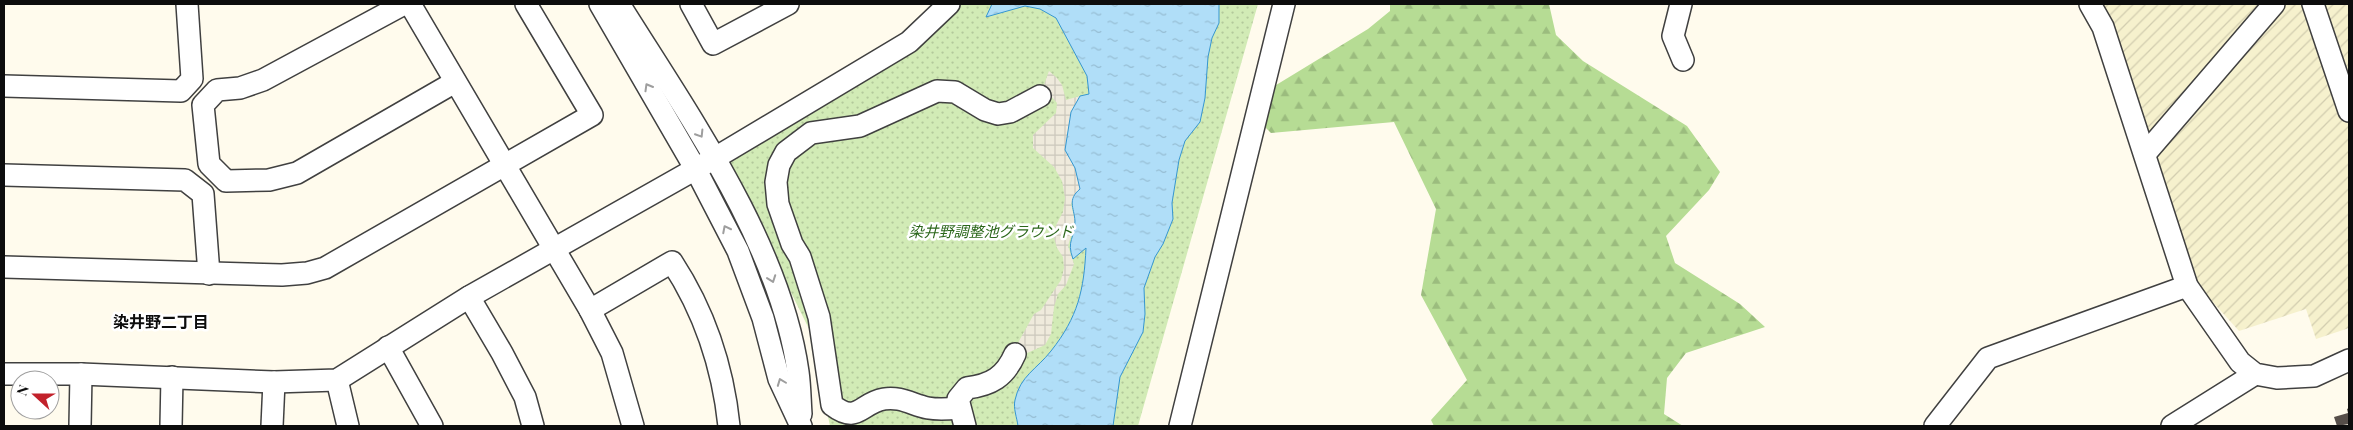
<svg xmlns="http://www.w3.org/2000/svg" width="2353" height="430" viewBox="0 0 2353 430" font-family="'Playfair Display','Noto Sans JP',serif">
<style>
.farmland{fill:url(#farmland-furrows)}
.forest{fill:url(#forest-firs)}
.park{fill:url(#park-dots)}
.plaza{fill:url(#plaza-grid)}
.water{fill:url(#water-ripples);stroke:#3596d1}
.building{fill:#564e49}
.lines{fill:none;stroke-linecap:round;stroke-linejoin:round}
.minor-casing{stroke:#404040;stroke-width:24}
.minor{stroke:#fff;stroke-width:21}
.oneway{stroke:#9e9e9e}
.labels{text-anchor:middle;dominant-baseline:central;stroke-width:5;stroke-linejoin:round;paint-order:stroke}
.park-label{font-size:15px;font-style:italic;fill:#2c671b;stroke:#fff}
.neighbourhood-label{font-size:16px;font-weight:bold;fill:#0d0d0d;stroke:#fff}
</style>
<defs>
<pattern id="farmland-furrows" width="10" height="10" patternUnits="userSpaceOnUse" patternTransform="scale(1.25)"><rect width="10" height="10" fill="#f6f1cd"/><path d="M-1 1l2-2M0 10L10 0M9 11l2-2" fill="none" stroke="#d2cdaf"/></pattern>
<pattern id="forest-firs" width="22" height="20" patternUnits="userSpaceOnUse" patternTransform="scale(1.25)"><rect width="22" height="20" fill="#b6dc94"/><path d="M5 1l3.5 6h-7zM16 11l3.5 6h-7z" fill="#9bbc7e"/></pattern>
<pattern id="park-dots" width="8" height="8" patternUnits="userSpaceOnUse" patternTransform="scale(1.25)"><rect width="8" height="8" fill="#d2ebb6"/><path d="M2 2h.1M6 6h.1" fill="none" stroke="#b3c89b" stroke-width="1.8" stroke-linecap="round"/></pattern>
<pattern id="plaza-grid" width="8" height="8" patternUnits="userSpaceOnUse" patternTransform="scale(1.25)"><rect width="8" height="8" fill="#efeadc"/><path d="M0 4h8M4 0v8" fill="none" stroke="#ccc8bc"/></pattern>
<pattern id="water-ripples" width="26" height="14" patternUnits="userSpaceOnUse" patternTransform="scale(1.25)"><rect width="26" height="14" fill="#b0def8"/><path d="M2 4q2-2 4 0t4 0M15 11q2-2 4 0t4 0" fill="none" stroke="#96bdd3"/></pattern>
</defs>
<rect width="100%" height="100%" fill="#fffbed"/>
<path class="farmland" d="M2097,4H2349V328L2316,339L2306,309L2239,331L2192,279Z"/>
<path class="forest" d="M1390,4H1549L1556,35L1583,61L1687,126L1720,172L1709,190L1666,236L1675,263L1740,304L1765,327L1686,353L1667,378L1664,414L1683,426H1434L1431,420L1467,380L1421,295L1436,209L1394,122L1271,133L1262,124L1263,93L1368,29L1390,11Z"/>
<path class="park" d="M959,4H1258L1138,426H830L811,333L727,163L912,51Z"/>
<path class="plaza" d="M1049,71L1057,78L1062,85L1066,100L1080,96L1071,112L1065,150L1075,168L1080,189L1071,204L1075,221L1068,246L1074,264L1066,285L1058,294L1054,307L1051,334L1045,345L1025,354H1015L1019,341L1034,314L1041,310L1061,280L1064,268L1063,257L1057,248L1054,238L1055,227L1063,212L1065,198L1062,181L1054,167L1033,148V135L1056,113L1057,103L1050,95L1040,96Z"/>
<path class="water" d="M992,4H1219V23L1212,38L1208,57L1205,98L1200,122L1185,141L1179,160L1172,203L1173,219L1163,244L1155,257L1144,288L1145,314L1143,332L1120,377L1113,426H1018C1017,418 1013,408 1015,400C1020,376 1037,369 1051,351C1078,317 1084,290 1086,248L1073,259C1066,240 1075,239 1075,221C1074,207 1067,200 1080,189L1075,168L1065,150L1071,112L1080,96L1089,94L1087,76L1056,18L1040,9L1025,6L986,17Z"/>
<path class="building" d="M2349,408V424L2337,426L2334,417L2348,413L2347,409Z"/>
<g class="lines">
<defs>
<g id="minor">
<path d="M404,4L263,80L240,88L217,90L203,105L209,164L226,181L269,180L297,173L455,82"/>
<path d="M410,4L590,310L612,353L633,426"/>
<path d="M600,4L695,168L738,251L763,318L779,379L801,426"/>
<path d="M619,4C687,113 780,243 798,372C800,386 800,400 801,414"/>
<path d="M691,4L713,44L788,4"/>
<path d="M1681,4L1673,36L1683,60"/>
<path d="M2090,4L2103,27L2187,286L2240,362L2255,374L2277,378L2314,376L2349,360"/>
<path d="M2313,4L2349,111"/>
<path d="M4,86L181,91L192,79L187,4"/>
<path d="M2145,154L2274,4"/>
<path d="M4,175L185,180L203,194L209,274"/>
<path d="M4,267L282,275L307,273L325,268L592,115L526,4"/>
<path d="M469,297L502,353L525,397L533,426"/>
<path d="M590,310L672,262C704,311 723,368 729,426"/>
<path d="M388,347L432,426"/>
<path d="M4,374H81L274,382L337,380L469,297L715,158L909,42L949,4"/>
<path d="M337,380L348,426"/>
<path d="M959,408C949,409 939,410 928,408C913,405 900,396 884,399C860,403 858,425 832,405L819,317L800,257L792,244L778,204L776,182L779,165L786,152L811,133L860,126L937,91L955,92L985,110L998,114L1010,112L1040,96"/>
<path d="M80,426L81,374"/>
<path d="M171,426L172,377"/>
<path d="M272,426L274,382"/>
<path d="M965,426L958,399L967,388C991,385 1005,377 1015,354"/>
<path d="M1180,426L1284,4"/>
<path d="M1935,426L1988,358L2187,286"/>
<path d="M2172,426L2255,374"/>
</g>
</defs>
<use href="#minor" class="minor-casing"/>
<use href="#minor" class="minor"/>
</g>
<defs><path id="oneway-chevron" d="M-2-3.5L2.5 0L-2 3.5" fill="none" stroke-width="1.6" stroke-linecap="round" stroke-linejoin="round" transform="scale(1.25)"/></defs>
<g class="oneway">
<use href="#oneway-chevron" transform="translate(648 87) rotate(-120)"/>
<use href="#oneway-chevron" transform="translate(700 134) rotate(58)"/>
<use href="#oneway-chevron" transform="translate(726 229) rotate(-117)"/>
<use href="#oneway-chevron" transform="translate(772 279) rotate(70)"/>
<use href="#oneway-chevron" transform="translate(781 382) rotate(-111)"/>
</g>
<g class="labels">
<g class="park-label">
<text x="991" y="231">染井野調整池グラウンド</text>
</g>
<g class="neighbourhood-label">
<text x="161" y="321">染井野二丁目</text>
</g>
</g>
<rect width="2353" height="430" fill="none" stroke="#0d0d0d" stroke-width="10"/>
<g transform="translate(35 395) rotate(291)"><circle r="24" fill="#ffffff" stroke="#9e9e9e"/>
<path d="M0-4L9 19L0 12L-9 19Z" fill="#c2212b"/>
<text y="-8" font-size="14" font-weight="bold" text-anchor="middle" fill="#0d0d0d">N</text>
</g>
</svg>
